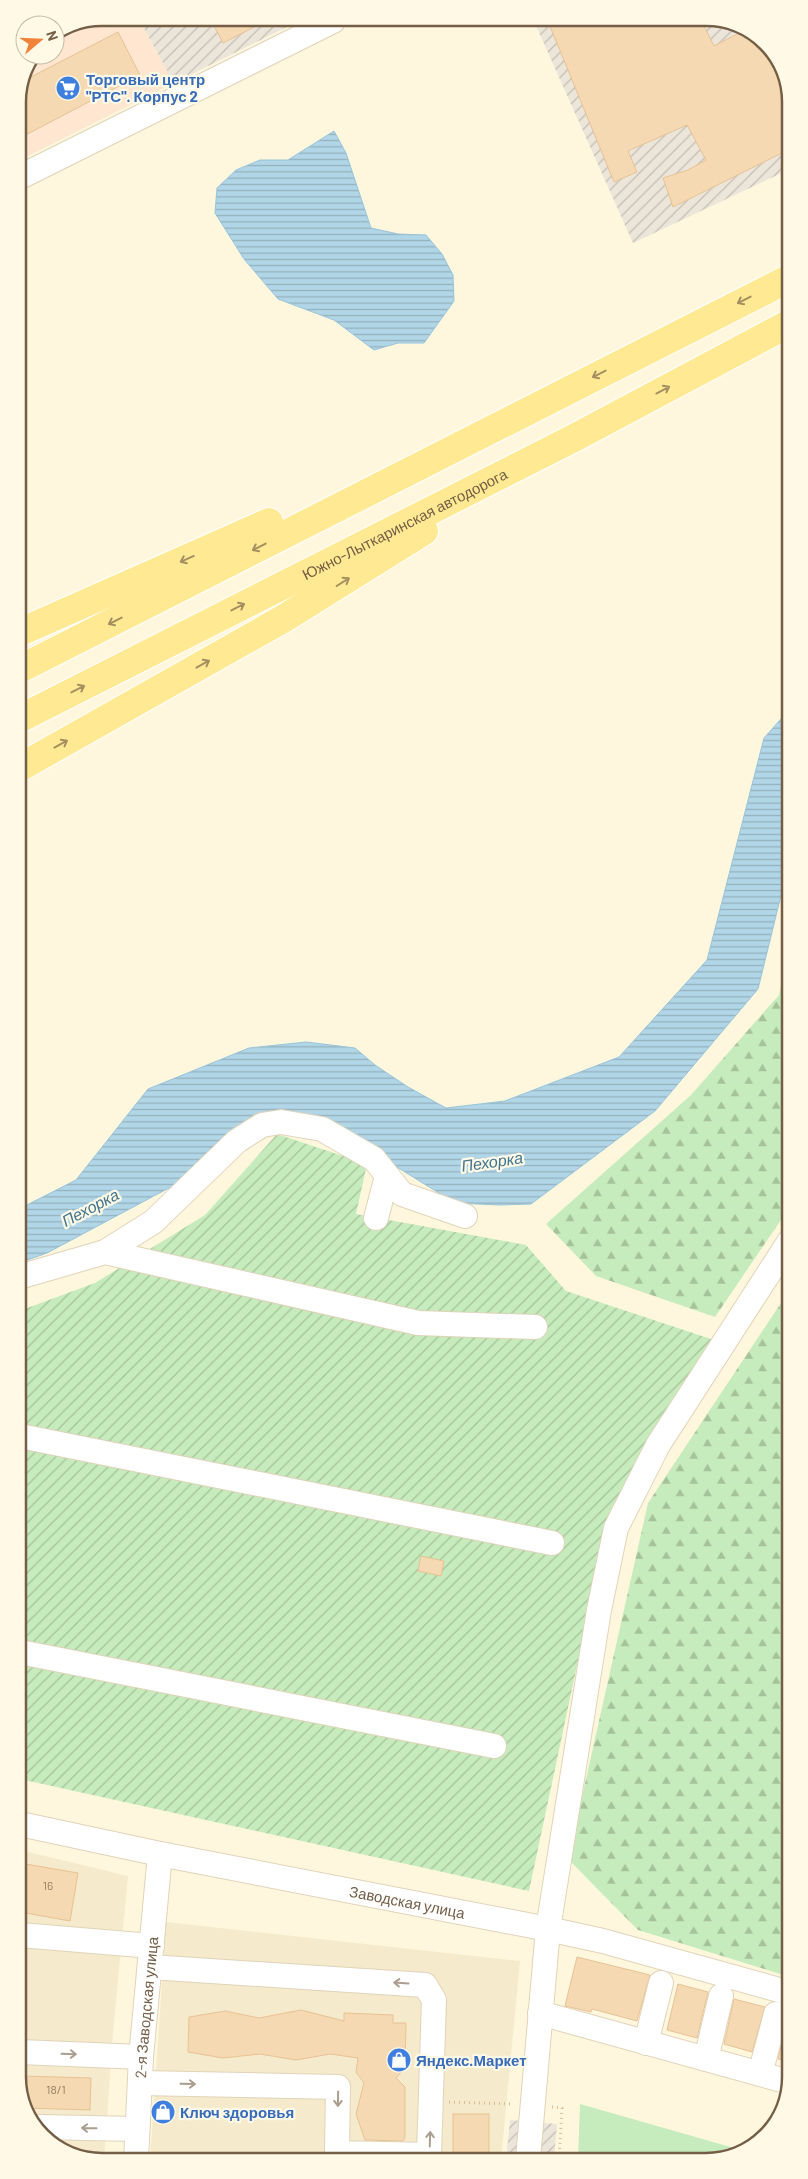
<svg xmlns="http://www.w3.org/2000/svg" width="808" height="2179" viewBox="0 0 808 2179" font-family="Barlow,sans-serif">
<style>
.residential{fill:#f5eacb}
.commercial{fill:#ffe6d0}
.industrial{fill:url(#industrial-furrows)}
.grass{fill:#c6ebbc}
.forest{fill:url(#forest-firs)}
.garden{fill:url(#garden-furrows)}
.water{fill:url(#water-rules);stroke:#97c4da}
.building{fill:#f4d9b3;stroke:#e8c293}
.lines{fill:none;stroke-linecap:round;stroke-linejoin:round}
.minor-casing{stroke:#e1d3b9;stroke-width:26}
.major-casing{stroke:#fff;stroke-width:30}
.path{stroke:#d9bc97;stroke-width:3;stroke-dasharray:1 4;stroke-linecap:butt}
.minor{stroke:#fff;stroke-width:24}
.major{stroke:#ffea93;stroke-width:28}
.oneway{stroke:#a58f60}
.oneway2{stroke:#ac9e8f}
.labels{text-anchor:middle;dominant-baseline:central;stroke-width:4.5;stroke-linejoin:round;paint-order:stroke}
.number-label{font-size:12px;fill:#947d60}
.shop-label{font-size:15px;font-weight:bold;fill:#366cbe;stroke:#fff9e5;text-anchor:start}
.street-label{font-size:15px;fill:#745e45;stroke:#fff9e5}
.water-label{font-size:16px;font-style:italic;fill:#407591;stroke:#fff9e5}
.rim{fill:none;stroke:#745e45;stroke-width:2.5}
</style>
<defs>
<pattern id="industrial-furrows" width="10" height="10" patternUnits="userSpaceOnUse" patternTransform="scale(1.25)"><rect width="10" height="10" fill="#ebe5da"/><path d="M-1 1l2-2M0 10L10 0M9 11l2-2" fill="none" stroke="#c3bdb3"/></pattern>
<pattern id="forest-firs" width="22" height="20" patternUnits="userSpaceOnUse" patternTransform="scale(1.25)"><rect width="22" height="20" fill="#c6ebbc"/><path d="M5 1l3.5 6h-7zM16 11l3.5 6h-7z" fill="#a5c29b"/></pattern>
<pattern id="garden-furrows" width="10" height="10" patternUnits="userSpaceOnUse" patternTransform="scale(1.25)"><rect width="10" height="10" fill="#c6ebbc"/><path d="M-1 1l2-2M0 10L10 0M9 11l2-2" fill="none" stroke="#a5c29b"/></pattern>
<pattern id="water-rules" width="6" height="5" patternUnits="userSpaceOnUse" patternTransform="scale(1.25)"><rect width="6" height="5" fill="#b1d6e7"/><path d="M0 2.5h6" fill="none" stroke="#95b1bd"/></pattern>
</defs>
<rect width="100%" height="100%" fill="#fef7dd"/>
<g class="residential">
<path d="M20,1850L128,1876L113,2032L104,2161H96L46,2141L20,2099Z"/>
<path d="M166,1922L520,1961L501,2160L150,2161Z"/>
</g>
<path class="commercial" d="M141,23L174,83L18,161V97L37,55H55V34L70,24Z"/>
<g class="industrial">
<path d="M712,18L758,35L788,80V170L633,243L533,19Z"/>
<path d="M297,22L174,83L141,23Z"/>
<path d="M510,2120L557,2124L554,2159L506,2160Z"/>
</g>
<path class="grass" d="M580,2104L741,2150L728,2159H578Z"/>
<g class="forest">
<path d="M789,948V1208L715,1317L596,1276L546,1224L691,1095L779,995Z"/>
<path d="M789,1291L790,1977L638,1930L568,1859L648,1503Z"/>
</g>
<path class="garden" d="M277,1134L367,1164L356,1214L526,1245L566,1291L717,1341L606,1529L529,1891L20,1779L19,1311L95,1283L205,1215Z"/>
<g class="water">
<path d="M334,131L346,153L371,228L398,234L426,235L442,254L453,275L454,301L424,343H398L374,350L334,320L278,299L244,259L215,213L217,188L236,170L260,160H288Z"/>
<path d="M788,711L789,863L758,989L655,1111L531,1204L500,1205L455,1203L384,1159L274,1112L197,1173L47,1253L19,1263V1209L76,1180L148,1089L249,1048L306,1042L355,1048L375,1065L408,1087L446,1108L505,1101L619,1057L707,960L764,738Z"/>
</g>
<g class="building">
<path d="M700,18L714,46L745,30L758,35L788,80V150L673,207L663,178L688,170L706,160L687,125L628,151L637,172L614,182L547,19Z"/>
<path d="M212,22H264L223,43Z"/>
<path d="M118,32L140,75L18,139V97L25,80Z"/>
<path d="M421,1556L444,1561L441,1576L418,1571Z"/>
<path d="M20,1863L78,1873L70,1921L20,1912Z"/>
<path d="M577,1957L650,1975L637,2021L592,2009L591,2012L565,2006Z"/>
<path d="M678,1984L708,1992L697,2038L667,2030Z"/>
<path d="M734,1999L765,2007L752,2052L724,2044Z"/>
<path d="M301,2010L344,2021V2013L393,2015V2023H406L405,2068L396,2078L405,2087V2137L403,2141L365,2140L356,2114L364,2083L356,2072L358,2058L330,2054L296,2060L260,2054L223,2058L188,2052L189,2017L225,2011L259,2018Z"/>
<path d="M789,2013H790V2062L778,2059Z"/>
<path d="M20,2076L91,2078L90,2110L26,2108L20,2099Z"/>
<rect x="453" y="2114" width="36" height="46"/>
</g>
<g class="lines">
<defs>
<g id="minor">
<path d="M18,178L333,21"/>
<path d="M376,1218L387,1176"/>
<path d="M105,1252L153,1222L237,1141L262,1125L281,1122L322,1129L374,1159L402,1194L465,1216"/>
<path d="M19,1277L105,1252L418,1323L535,1327"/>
<path d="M20,1436L552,1543"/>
<path d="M20,1652L494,1746"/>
<path id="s1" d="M20,1824L160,1854L548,1929L603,1941L790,1993"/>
<path d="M20,1935L152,1946"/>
<path d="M540,2013L789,2082"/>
<path d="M646,2043L661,1983"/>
<path d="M20,2052L141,2057"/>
<path d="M706,2059L721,1996"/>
<path d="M760,2074L776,2014"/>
<path d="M140,2083L338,2087L337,2153L429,2155L434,2000L425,1985L150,1967"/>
<path d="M38,2127L137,2129"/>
<path d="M528,2159L548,1929L599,1610L616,1528L658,1445L789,1242"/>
<path id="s2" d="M136,2161L141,2057L160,1854"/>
</g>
<g id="major">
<path d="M18,633L269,522"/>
<path d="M18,670L788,279"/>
<path id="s3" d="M19,719L574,438L788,324"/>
<path d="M19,768L283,619L424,531"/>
</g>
</defs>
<use href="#minor" class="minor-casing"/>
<use href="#major" class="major-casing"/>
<g class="path">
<path d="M449,2102L513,2104"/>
<path d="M552,2107L562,2108L559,2159"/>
</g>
<use href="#minor" class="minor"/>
<use href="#major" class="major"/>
</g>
<defs><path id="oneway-shaft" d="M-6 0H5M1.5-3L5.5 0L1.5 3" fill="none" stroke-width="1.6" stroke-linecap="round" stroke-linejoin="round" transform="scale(1.25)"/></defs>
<g class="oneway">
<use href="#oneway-shaft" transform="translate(744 300) rotate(153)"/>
<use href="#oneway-shaft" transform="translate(599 374) rotate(153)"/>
<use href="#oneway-shaft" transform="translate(663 390) rotate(-28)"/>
<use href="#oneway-shaft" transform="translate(259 547) rotate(153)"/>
<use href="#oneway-shaft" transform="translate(187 559) rotate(156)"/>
<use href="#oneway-shaft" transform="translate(343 582) rotate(-32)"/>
<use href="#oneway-shaft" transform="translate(238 607) rotate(-27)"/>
<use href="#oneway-shaft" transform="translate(115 621) rotate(153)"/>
<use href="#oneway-shaft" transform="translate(203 664) rotate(-29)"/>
<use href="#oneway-shaft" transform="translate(78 689) rotate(-27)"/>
<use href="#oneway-shaft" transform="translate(61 744) rotate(-29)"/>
</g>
<g class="oneway2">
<use href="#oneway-shaft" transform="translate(401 1983) rotate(-176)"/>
<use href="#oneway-shaft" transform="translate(69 2054) rotate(2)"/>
<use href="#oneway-shaft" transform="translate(188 2084) rotate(1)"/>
<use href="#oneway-shaft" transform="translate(338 2099) rotate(91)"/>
<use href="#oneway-shaft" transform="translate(89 2128) rotate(-179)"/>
<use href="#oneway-shaft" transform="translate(430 2139) rotate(-88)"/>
</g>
<defs>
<symbol id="supermarket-disc" viewBox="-11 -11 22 22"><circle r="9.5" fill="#3f7fe0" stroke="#fff9e5"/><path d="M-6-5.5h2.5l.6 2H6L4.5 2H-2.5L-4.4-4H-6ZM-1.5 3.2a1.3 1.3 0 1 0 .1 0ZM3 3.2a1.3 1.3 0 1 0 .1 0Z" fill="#fff"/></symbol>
<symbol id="shop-disc" viewBox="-11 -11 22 22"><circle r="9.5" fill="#3f7fe0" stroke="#fff9e5"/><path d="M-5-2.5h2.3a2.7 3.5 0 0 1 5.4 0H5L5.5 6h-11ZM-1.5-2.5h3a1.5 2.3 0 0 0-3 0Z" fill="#fff"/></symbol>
</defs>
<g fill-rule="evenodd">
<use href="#supermarket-disc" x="54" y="74" width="28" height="28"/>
<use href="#shop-disc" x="385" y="2046" width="28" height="28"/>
<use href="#shop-disc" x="149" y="2098" width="28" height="28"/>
</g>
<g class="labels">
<g class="number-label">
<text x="48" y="1885">16</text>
<text x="56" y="2089">18/1</text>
</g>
<g class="shop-label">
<text x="86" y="79">Торговый центр<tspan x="86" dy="17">"РТС". Корпус 2</tspan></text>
<text x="416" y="2060">Яндекс.Маркет</text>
<text x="180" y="2112">Ключ здоровья</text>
</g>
<g class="street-label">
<text stroke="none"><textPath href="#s3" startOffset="432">Южно-Лыткаринская автодорога</textPath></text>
<text stroke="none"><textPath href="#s1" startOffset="395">Заводская улица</textPath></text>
<text stroke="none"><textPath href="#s2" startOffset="154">2-я Заводская улица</textPath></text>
</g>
<g class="water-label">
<text transform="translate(492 1161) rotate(-8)">Пехорка</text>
<text transform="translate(90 1207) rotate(-28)">Пехорка</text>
</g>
</g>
<path d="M0 0H808V2179H0ZM102 26H706A76 76 0 0 1 782 102V2077A76 76 0 0 1 706 2153H102A76 76 0 0 1 26 2077V102A76 76 0 0 1 102 26Z" fill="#fff9e5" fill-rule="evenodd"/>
<path class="rim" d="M102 26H706A76 76 0 0 1 782 102V2077A76 76 0 0 1 706 2153H102A76 76 0 0 1 26 2077V102A76 76 0 0 1 102 26Z"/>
<g transform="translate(40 40) rotate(71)"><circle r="24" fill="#fff9e5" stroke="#c7bba5"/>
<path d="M0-4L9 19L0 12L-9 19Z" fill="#f0823a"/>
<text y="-8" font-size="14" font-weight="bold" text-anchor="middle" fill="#745e45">N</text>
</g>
</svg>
